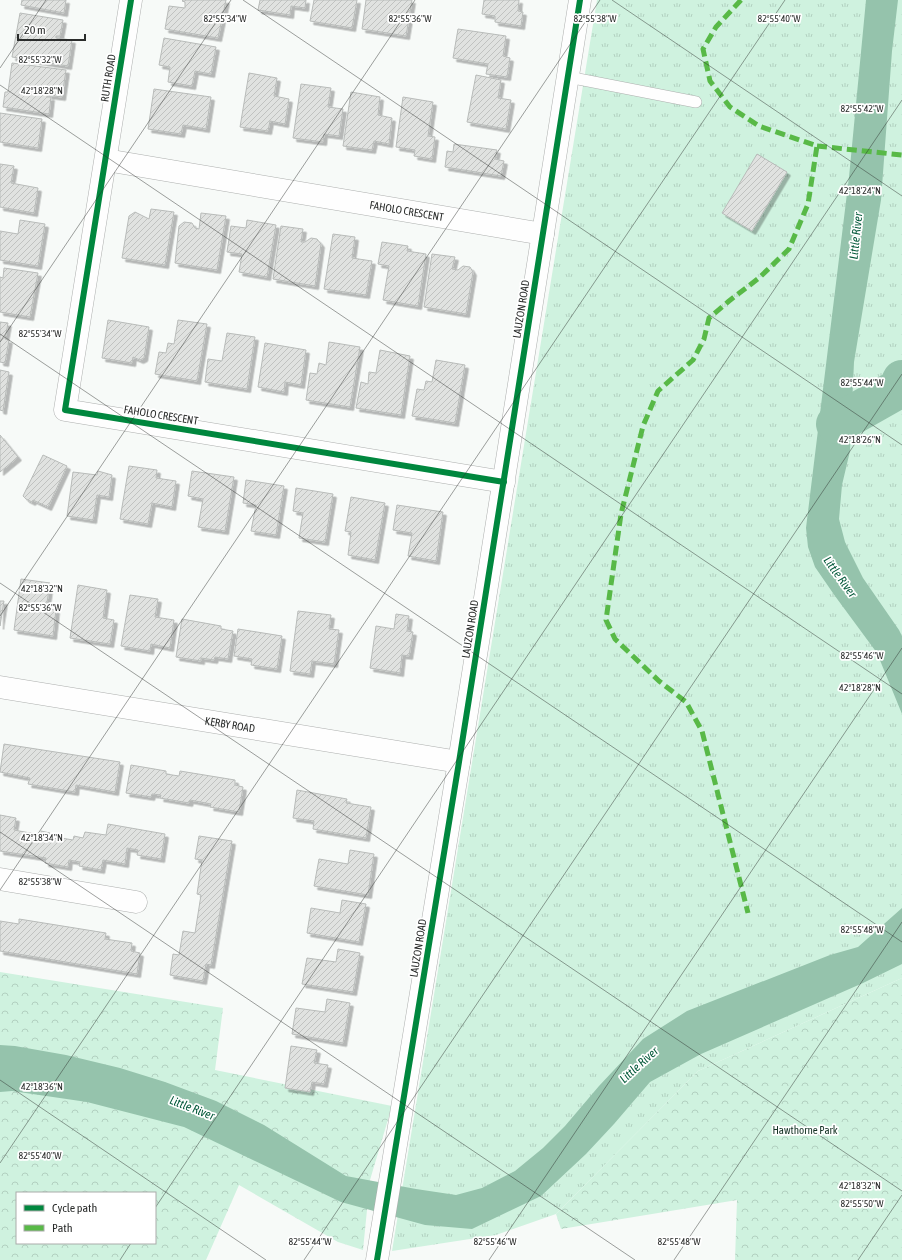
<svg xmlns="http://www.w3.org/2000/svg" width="902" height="1260" viewBox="0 0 902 1260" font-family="'Asap Condensed',sans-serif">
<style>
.grass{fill:url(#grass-tufts)}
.park{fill:url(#park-crowns);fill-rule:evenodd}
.water{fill:#95c3ac}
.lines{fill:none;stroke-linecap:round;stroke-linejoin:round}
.river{stroke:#95c3ac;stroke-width:40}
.building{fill:url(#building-hatch);stroke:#b8bbb9;filter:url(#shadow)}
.service-casing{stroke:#adafae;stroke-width:12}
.minor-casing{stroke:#adafae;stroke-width:23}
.tertiary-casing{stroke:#adafae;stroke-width:23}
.service{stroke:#fefefe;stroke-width:11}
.minor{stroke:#fefefe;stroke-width:22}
.tertiary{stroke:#fefefe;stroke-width:22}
.quiet{stroke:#58b947;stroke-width:5;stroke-dasharray:10 5;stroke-linecap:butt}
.cycleway-casing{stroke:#fff;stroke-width:8}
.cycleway{stroke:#00873e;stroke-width:6}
.ticks{fill:none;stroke:#2a2c2b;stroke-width:1;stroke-opacity:0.45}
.labels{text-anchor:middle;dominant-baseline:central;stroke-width:3.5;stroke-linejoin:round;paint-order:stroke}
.street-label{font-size:11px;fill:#2a2c2b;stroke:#fff}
.park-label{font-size:11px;fill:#133123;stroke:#fff}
.water-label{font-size:12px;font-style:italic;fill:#04593a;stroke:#fff}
.ticks-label{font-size:10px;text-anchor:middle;fill:#2a2c2b;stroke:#fff;stroke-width:3.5;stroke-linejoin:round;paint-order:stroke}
</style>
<defs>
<pattern id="grass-tufts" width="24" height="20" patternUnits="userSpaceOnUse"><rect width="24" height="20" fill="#cff2df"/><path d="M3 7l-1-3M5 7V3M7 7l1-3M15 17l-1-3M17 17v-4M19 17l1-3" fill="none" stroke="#b2d0c0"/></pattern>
<pattern id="park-crowns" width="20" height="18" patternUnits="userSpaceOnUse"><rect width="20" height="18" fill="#cff2df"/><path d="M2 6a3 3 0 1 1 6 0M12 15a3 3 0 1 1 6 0" fill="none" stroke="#b2d0c0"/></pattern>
<pattern id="building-hatch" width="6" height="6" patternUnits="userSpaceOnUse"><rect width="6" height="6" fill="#e0e2e0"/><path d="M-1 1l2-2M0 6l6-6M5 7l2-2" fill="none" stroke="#c0c2c0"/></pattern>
<filter id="shadow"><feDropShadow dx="3.5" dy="3.5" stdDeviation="0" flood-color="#0004"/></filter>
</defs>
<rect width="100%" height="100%" fill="#f7faf8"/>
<path class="grass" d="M597,0H902V978L698,1071L556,1214L496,1235L392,1251Z"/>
<g class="park">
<path d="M0,972L223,1008L215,1070L392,1106L370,1180L363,1250L338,1242L239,1185L206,1260H0ZM17,1193H155V1243H17Z"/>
<path d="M902,978V1260H735L737,1200L561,1229L556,1214L698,1071Z"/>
</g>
<g class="water">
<path d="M866,0H898L892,51L881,200L854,362L850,451L842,485L839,519L845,542L863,578L899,630L902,636V714L877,653L835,596L815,567L808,547L806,528L849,177Z"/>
<path d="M902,908V964L863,983L701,1054L650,1082L614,1124L586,1154L541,1196L472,1229L425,1225L341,1202L184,1127L87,1102L12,1091L0,1092V1045L15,1046L66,1055L120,1068L165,1082L216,1101L264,1125L346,1176L416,1189L456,1195L482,1188L515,1171L543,1148L565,1126L599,1086L643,1039L687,1011L830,955L858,947Z"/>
</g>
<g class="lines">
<path class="river" d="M836,424L898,389L902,380"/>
</g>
<g class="building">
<path d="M22,0H66L64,13L21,5Z"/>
<path d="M183,0H226L218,38L165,29L169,6L185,8V2L182,1Z"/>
<path d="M260,0H306L305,8L291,6L290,15L258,10Z"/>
<path d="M314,0H357L352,28L310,21Z"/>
<path d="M366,0H412L406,36L362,29Z"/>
<path d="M484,0H519L518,11L523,12L521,26L495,22V16L482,14Z"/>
<path d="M20,13L63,20L60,36H56V38L72,40L68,66L12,57Z"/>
<path d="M458,29L506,36L503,56L510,58L507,77L486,74L488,64L453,58Z"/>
<path d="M164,38L216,47L211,74L195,71L192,86L168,82L170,67L159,65Z"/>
<path d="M12,63L66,70L62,97L47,95V97H51L49,114L3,107L5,92H8Z"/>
<path d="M249,73L277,78L274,96L289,99L285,124L270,121L268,131L240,127Z"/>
<path d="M476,75L501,80L498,98L511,100L506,129L467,122Z"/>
<path d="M301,84L331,88L328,107L343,109L339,136L324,134L323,142L293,138Z"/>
<path d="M154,89L211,97L206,129L183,125L181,134L148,129Z"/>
<path d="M351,92L380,97L378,115L392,118L389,144L374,141L372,150L343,146Z"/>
<path d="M403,97L433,102L428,136L435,137L432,159L414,156L415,150L396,147Z"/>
<path d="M0,113L42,119L38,148L0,142Z"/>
<path d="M454,144L497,150L495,159L504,161L501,176L445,167L447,151L453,152Z"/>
<path d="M757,154L787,172L752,231L722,213Z"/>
<path d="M0,164L14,166L11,183L38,188L34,213L0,207Z"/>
<path d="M151,209L174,212L165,265L122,258L129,216L135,212L149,219Z"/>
<path d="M201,213L226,216L217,270L175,263L179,226L184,222L192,223L195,228L199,229Z"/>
<path d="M20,220L45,224L38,266L0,260V231L18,234Z"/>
<path d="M247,220L276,225L267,277L239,272L242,254L227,252L231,226L246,228Z"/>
<path d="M281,226L303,229L301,242H305L311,238L317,239L321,244L315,286L273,279Z"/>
<path d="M333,234L355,237L352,258L372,261L366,295L324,289Z"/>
<path d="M382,242L408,246L407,251L426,254L418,306L383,300L389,266L378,264Z"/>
<path d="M432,254L455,257L452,269L458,270L463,266L470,267L473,272L466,314L424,307Z"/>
<path d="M4,268L38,273L30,317L0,312V277L3,278Z"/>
<path d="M108,320L149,327L144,358L140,360L133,357L132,363L102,358Z"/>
<path d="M178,320L207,324L197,381L155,374L159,352L166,353L168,343L174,344Z"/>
<path d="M0,322L8,323L5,339L9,340L5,363L0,362Z"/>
<path d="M227,333L255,337L247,389L205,382L208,359L222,361Z"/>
<path d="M329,342L360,347L350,407L306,400L310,373L317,374L319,363L326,365Z"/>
<path d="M265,343L306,350L301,385L285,382L284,392L258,387Z"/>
<path d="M380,350L410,356L401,415L356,408L361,382L368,384L369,372L376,373Z"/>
<path d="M436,360L465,365L455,423L412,416L417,389L424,390L426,381L432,382Z"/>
<path d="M0,370L9,372L3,411L0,410Z"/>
<path d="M0,435L18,457L0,472Z"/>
<path d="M43,455L67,466L48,507L33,500L32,502L26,499L23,496Z"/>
<path d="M129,466L157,470L156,478L176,481L172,507L152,503L148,524L120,519Z"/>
<path d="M98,471L112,475L109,497L97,495L93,520L67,516L73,472L97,475Z"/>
<path d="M192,471L234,477L225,531L198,527L203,499L188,496Z"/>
<path d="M246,480L284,486L276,535L251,531L256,505L243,503Z"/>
<path d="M296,488L333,494L325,542L299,538L303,513L293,511Z"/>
<path d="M351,497L385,503L375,560L348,555L351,532L345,531Z"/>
<path d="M397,505L443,512L436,561L408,556L412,533L393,530Z"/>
<path d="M21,579L50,583L46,609L56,610L53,636L14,630Z"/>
<path d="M78,585L107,590L103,618L114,620L110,644L70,638Z"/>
<path d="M130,595L158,599L155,617L174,620L170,648L151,644L150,651L121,646Z"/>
<path d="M0,601H4L0,626Z"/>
<path d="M298,611L331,615L329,629L339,630L334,664L312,661L310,674L290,671Z"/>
<path d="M396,614L409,616L407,631L413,632L409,656L402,655L400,673L370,668L376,626L394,629Z"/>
<path d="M182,619L221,626V629L233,631L228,659L215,657L214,660L201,658V661L176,657Z"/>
<path d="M238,629L282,636L277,669L251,665L252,659L234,656Z"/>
<path d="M4,744L120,762L115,792L76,785L75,792L28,784L30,778L0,772Z"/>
<path d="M131,765L166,771V774L179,776L180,771L235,780V785L243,787L239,812L210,807L211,804L190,800L189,803L160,798L161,795L152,794L151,797L126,793Z"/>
<path d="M297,790L347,799L346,803L371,807L366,838L313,829L314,821L293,818Z"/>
<path d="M0,815L16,818L14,830L41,835V831L50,833V836L73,840L74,836L83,838L85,832L106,835L108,824L165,834L161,859L137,855L138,850L127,848L125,864L103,860L101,870L79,866L80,862L69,860L68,867L45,863L46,858L0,851Z"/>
<path d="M199,836L232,841L211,965L206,964L203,981L170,975L173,954L179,955L183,931L195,933L201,895L197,894L202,860L195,859Z"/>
<path d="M350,850L374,854L368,895L314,886L319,859L348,864Z"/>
<path d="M342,900L366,904L359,942L307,933L311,908L340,913Z"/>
<path d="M19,919L106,933L105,939L132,943L131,951L140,953L137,974L0,951V921L19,924Z"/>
<path d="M338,949L360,953L353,992L302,984L307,958L336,962Z"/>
<path d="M327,999L350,1003L343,1043L292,1034L296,1008L325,1012Z"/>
<path d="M291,1046L317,1050L314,1063L328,1065L324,1084L312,1082L310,1092L285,1088Z"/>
</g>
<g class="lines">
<defs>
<path id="service" d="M568,77L696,102"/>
<g id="minor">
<path d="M131,0L65,410L504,482"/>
<path id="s1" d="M106,160L543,234"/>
<path id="s2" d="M0,687L459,762"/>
<path d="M0,879L136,902"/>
</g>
<path id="tertiary" d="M377,1260L459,762L580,0"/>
</defs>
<use href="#service" class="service-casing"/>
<use href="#minor" class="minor-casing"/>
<use href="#tertiary" class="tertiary-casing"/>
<use href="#service" class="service"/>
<use href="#minor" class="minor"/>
<use href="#tertiary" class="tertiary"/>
<g class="quiet">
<path d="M741,0L716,27L703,49L710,81L730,107L759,126L817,146L808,204L789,249L759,278L729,301L709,318L704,339L693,360L658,391L643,426L621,514L606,620L615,639L659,681L686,702L702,731L748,913"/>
<path d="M817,146L902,155"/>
</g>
<defs>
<g id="cycleway">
<path d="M131,0L65,410L504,482"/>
<path d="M377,1260L459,762L580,0"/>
</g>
</defs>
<use href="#cycleway" class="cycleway-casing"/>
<use href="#cycleway" class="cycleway"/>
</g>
<path class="ticks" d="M243,0L902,445M612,0L902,196M0,68L46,0M0,85L902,694M0,334L902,942M0,342L231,0M0,583L902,1191M0,616L415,0M0,832L635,1260M0,890L600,0M0,1080L266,1260M0,1163L785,0M155,1208L902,100M120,1260L131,1243M304,1260L902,374M489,1260L902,648M674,1260L902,922M858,1260L902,1195"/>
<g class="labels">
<g class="street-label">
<text transform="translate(108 78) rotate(-81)">RUTH ROAD</text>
<text stroke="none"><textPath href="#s1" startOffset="305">FAHOLO CRESCENT</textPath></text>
<text transform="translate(521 309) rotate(-81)">LAUZON ROAD</text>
<text transform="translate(161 415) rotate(9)">FAHOLO CRESCENT</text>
<text transform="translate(470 629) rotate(-81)">LAUZON ROAD</text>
<text stroke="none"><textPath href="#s2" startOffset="233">KERBY ROAD</textPath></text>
<text transform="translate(418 948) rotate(-81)">LAUZON ROAD</text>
</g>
<g class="park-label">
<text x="805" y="1130">Hawthorne Park</text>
</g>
<g class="water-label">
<text transform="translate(856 236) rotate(-84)">Little River</text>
<text transform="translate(840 577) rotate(54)">Little River</text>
<text transform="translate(639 1065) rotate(-42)">Little River</text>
<text transform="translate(192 1108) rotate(21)">Little River</text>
</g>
</g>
<g class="ticks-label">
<text x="225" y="22">82°55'34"W</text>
<text x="410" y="22">82°55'36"W</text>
<text x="595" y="22">82°55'38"W</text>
<text x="779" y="22">82°55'40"W</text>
<text x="40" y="63">82°55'32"W</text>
<text x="42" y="94">42°18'28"N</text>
<text x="862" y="112">82°55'42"W</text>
<text x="860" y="194">42°18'24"N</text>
<text x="40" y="337">82°55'34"W</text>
<text x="862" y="386">82°55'44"W</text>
<text x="860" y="443">42°18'26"N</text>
<text x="42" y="592">42°18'32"N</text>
<text x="40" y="611">82°55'36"W</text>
<text x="862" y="659">82°55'46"W</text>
<text x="860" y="691">42°18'28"N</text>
<text x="42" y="841">42°18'34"N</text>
<text x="40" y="885">82°55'38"W</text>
<text x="862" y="933">82°55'48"W</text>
<text x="42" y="1090">42°18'36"N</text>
<text x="40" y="1159">82°55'40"W</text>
<text x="860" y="1189">42°18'32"N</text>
<text x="862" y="1207">82°55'50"W</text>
<text x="310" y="1245">82°55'44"W</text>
<text x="495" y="1245">82°55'46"W</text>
<text x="679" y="1245">82°55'48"W</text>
</g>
<rect x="16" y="1192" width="140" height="52" fill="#ffffff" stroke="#aaabaa"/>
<rect x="24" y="1205" width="20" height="6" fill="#00873e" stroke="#aaabaa"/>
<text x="52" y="1212" font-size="12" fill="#2a2c2b">Cycle path</text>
<rect x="24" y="1225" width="20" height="6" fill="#58b947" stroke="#aaabaa"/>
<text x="52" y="1232" font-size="12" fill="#2a2c2b">Path</text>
<path d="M18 34v6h67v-6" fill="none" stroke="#2a2c2b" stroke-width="2"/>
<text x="24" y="34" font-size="12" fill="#2a2c2b" stroke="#ffffff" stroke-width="3" paint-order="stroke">20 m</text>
</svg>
